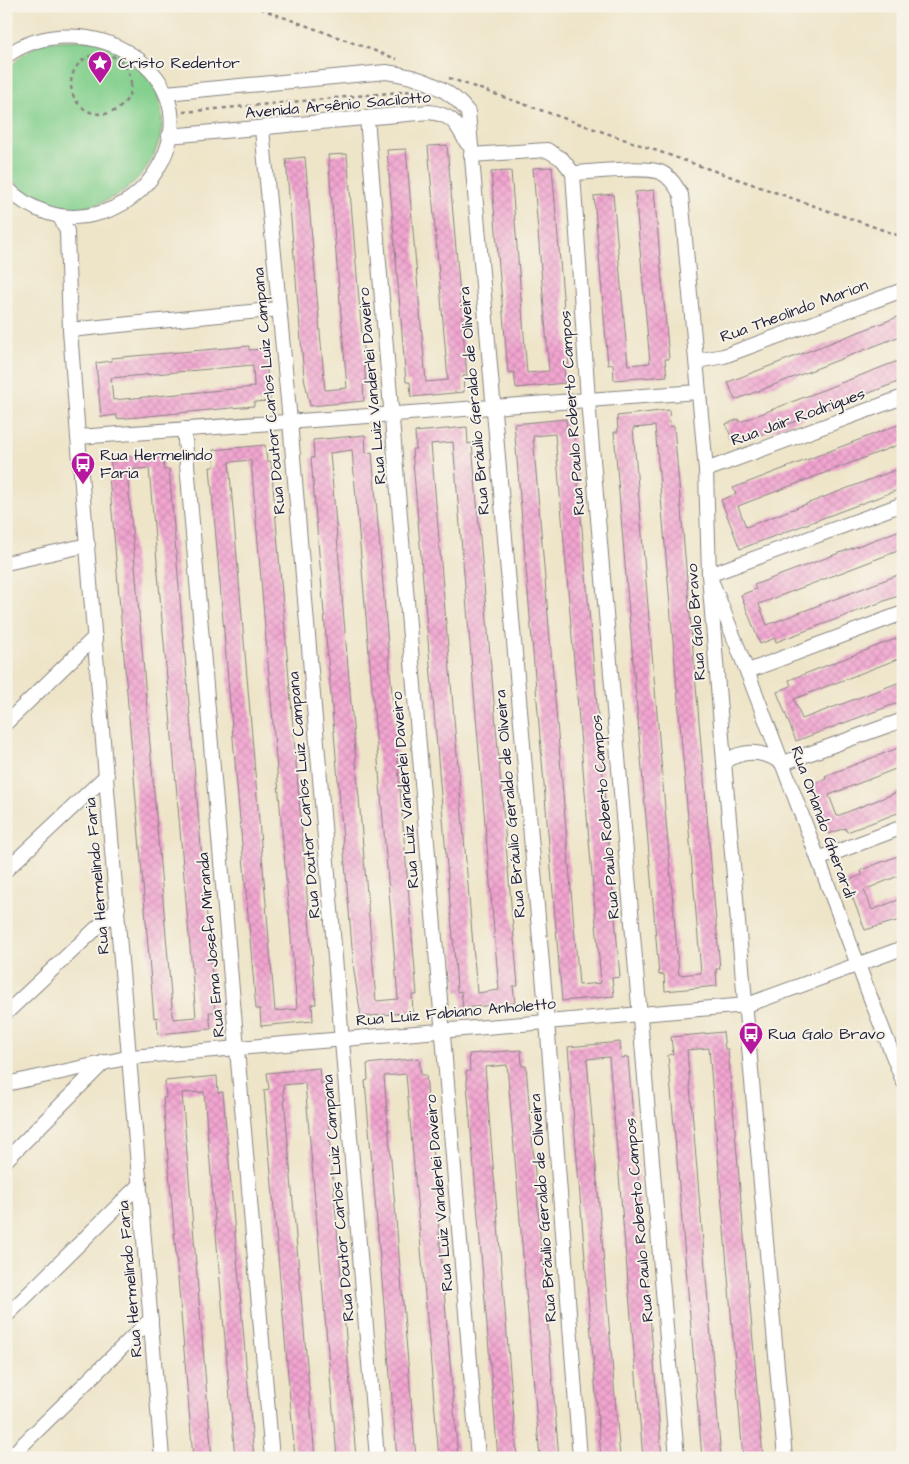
<svg xmlns="http://www.w3.org/2000/svg" width="909" height="1464" viewBox="0 0 909 1464" font-family="'Architects Daughter',sans-serif">
<style>
.grass{fill:#84d08e;stroke:#537964}
.building{fill:url(#building-cross-hatch);fill-rule:evenodd}
.lines{fill:none;stroke-linecap:round;stroke-linejoin:round}
.street-casing{stroke:#888482;stroke-width:16}
.path{stroke:#888482;stroke-width:2.5;stroke-dasharray:4 4;stroke-linecap:butt}
.street{stroke:#fff;stroke-width:14}
.labels{text-anchor:middle;dominant-baseline:central;stroke-width:4;stroke-linejoin:round;paint-order:stroke}
.poi-label{font-size:16px;fill:#22223b;stroke:#f7f3e8;text-anchor:start}
.street-label{font-size:16px;fill:#22223b;stroke:#f7f3e8}
</style>
<defs>
<pattern id="building-cross-hatch" width="8" height="8" patternUnits="userSpaceOnUse" patternTransform="scale(1.25)"><rect width="8" height="8" fill="#f2a5d0"/><path d="M0 0l8 8M0 8l8-8" fill="none" stroke="#cf8eb4"/></pattern>
</defs>
<rect width="100%" height="100%" fill="#f7f3e8"/>
<filter id="ink" filterUnits="userSpaceOnUse"><feTurbulence type="fractalNoise" baseFrequency=".02" numOctaves="2"/><feDisplacementMap in="SourceGraphic" scale="10" xChannelSelector="R" yChannelSelector="G"/><feConvolveMatrix kernelMatrix="1 2 1 2 8 2 1 2 1" color-interpolation-filters="sRGB"/></filter>
<filter id="wash" filterUnits="userSpaceOnUse"><feTurbulence type="fractalNoise" baseFrequency=".0096" numOctaves="4" result="noise"/><feDisplacementMap in="SourceGraphic" scale="20" xChannelSelector="R" yChannelSelector="G"/><feGaussianBlur stdDeviation="1.12" result="paint"/><feColorMatrix in="noise" values="0 0 0 0 0 0 0 0 0 0 0 0 0 0 0 0 0 1.4 0 .05"/><feComposite in="paint" operator="in"/></filter>
<g filter="url(#wash)">
<rect width="100%" height="100%" fill="#eee5c9"/>
<path class="grass" d="M45,41C64,42 87,38 106,42C115,44 126,57 133,63C222,136 86,273 6,172V71L23,54Z"/>
<g id="blocks">
<g class="building">
<path d="M447,145L467,376H463L464,392L411,397L410,382H406L387,150L406,149L426,382L448,380L428,146Z"/>
<path d="M347,154L366,385H363L364,401L310,406L304,377L286,159L305,157L325,390L347,388L328,155Z"/>
<path d="M552,167L569,367H564L565,383L516,388L514,372L508,373L491,172L511,171L527,373L549,371L533,168Z"/>
<path d="M654,190L669,359H665L667,376L614,380L613,364L608,365L594,196L613,194L628,365L650,363L635,192Z"/>
<path d="M903,315V335L735,400L728,382Z"/>
<path d="M249,346V350L265,349L270,401L254,402V406L231,408L117,419V415L101,417L96,363L112,361L111,358ZM253,365L254,387L113,400L111,378Z"/>
<path d="M903,359V380L750,439L749,436L733,442L726,424L739,419L740,422Z"/>
<path d="M669,410L670,427L674,426L720,969H716L717,986L665,991L664,974L659,975L657,951L614,432H618L617,416ZM655,426L701,973L679,975L633,428Z"/>
<path d="M566,419L567,435L574,434L620,977L612,978L614,996L562,1001L514,424ZM555,434L601,983L579,985L533,436Z"/>
<path d="M903,423V443L738,506L746,527L903,467V488L740,549L721,500L736,494L733,488Z"/>
<path d="M467,427L468,444L472,443L518,986H513L515,1003L463,1008L461,991L457,992L456,974L412,449H416L415,432ZM453,442L499,990L477,993L431,444Z"/>
<path d="M365,435L366,453L372,452L417,995H412L413,1012L361,1017L354,971L311,458H314L313,440ZM352,450L398,999L376,1001L330,453Z"/>
<path d="M265,445L267,461H271L316,1004H312L313,1021L261,1026L260,1009H256L210,467H214L213,450ZM251,460L297,1009L275,1011L229,462Z"/>
<path d="M163,453L164,470L169,469L215,1012H209L211,1029L158,1034L157,1017L154,1018L109,475H112L110,458ZM149,468L196,1017L173,1019L127,470Z"/>
<path d="M903,529V549L759,604L767,625L903,573V594L776,642L775,638L760,644L741,595L756,589L754,585Z"/>
<path d="M903,636V657L794,699L802,719L903,681V701L796,741L777,692L791,686L789,680Z"/>
<path d="M903,746V766L829,795L837,816L903,790V811L847,832L845,828L829,834L810,785L826,779L825,776Z"/>
<path d="M903,854V874L864,890L872,910L903,898V919L865,930L846,881L862,875L861,870Z"/>
<path d="M723,1032L725,1049H728L763,1458H743L709,1048L687,1050L721,1458H702L668,1055L673,1054L671,1037Z"/>
<path d="M620,1042L621,1058L628,1057L662,1458H643L609,1057L587,1059L620,1458H601L568,1047Z"/>
<path d="M521,1050L522,1066H526L559,1458H540L507,1065L485,1067L517,1457L498,1458L466,1072L470,1071L469,1054Z"/>
<path d="M419,1058L421,1075H426L458,1458H439L406,1074L384,1076L416,1458H397L365,1081L368,1080L367,1064Z"/>
<path d="M319,1068L321,1084H325L356,1458H337L305,1083L283,1085L315,1458H295L264,1090L269,1089L267,1073Z"/>
<path d="M217,1076L218,1093L223,1092L254,1458H235L204,1092L182,1093L212,1458H193L163,1098H166L165,1081Z"/>
</g>
</g>
</g>
<g filter="url(#ink)">
<use href="#blocks" fill-opacity="0" stroke="#888482" stroke-width="1"/>
<g class="lines">
<defs>
<g id="street">
<path d="M6,56C85,0 214,73 158,168C144,192 122,208 96,214C64,223 29,211 6,187"/>
<path d="M166,93L386,72C417,76 449,87 468,112L547,1021L580,1458"/>
<path d="M367,118L478,1458"/>
<path d="M262,129L290,421L377,1458"/>
<path d="M169,136L429,112C454,115 456,124 467,143"/>
<path d="M471,155L547,150L562,159L573,173C595,172 641,166 660,172C670,176 676,186 681,195L706,470L709,575L724,762L785,1458"/>
<path d="M573,173L588,400L677,1458"/>
<path d="M60,217L67,231L70,330L78,437L162,1458"/>
<path d="M70,330L279,309"/>
<path d="M697,361L724,356L903,290"/>
<path d="M184,429L272,1458"/>
<path d="M78,437L698,392"/>
<path d="M706,470L903,397"/>
<path d="M903,504L709,575C777,742 836,913 903,1081"/>
<path d="M6,563L88,545"/>
<path d="M748,671L903,613"/>
<path d="M6,723L95,637"/>
<path d="M724,762C744,749 762,750 783,763L903,720"/>
<path d="M818,859L903,827"/>
<path d="M6,870L107,775"/>
<path d="M6,1013L118,908"/>
<path d="M6,1084L131,1057L747,1005L903,948"/>
<path d="M6,1160L104,1062"/>
<path d="M6,1316L140,1184"/>
<path d="M9,1458L151,1319"/>
</g>
</defs>
<use href="#street" class="street-casing"/>
<g class="path">
<path d="M253,6L397,59"/>
<circle cx="101" cy="84" r="30"/>
<path d="M449,78L903,237"/>
<path d="M183,112L411,91"/>
</g>
<use href="#street" class="street"/>
</g>
</g>
<defs>
<symbol id="sight-pin" viewBox="-11 -11 22 30"><path d="M0 17L-7.5 6A9.5 9.5 0 1 1 7.5 6Z" fill="#b5179e" stroke="#f7f3e8"/><path d="M0-6L1.8-2.2L6-1.7L2.9 1.2L3.7 5.4L0 3.3L-3.7 5.4L-2.9 1.2L-6-1.7L-1.8-2.2Z" fill="#fff"/></symbol>
<symbol id="bus-pin" viewBox="-11 -11 22 30"><path d="M0 17L-7.5 6A9.5 9.5 0 1 1 7.5 6Z" fill="#b5179e" stroke="#f7f3e8"/><path d="M-5-6H5V4H4V6H2V4H-2V6H-4V4H-5ZM-3.5-4V0h7V-4ZM-3.5 1.2v1.5H-2V1.2ZM2 1.2v1.5H3.5V1.2Z" fill="#fff"/></symbol>
</defs>
<g fill-rule="evenodd">
<use href="#sight-pin" x="86" y="49" width="28" height="38"/>
<use href="#bus-pin" x="69" y="450" width="28" height="38"/>
<use href="#bus-pin" x="737" y="1020" width="28" height="38"/>
</g>
<g class="labels">
<g class="poi-label">
<text x="118" y="63">Cristo Redentor</text>
<text x="100" y="455">Rua Hermelindo<tspan x="100" dy="18">Faria</tspan></text>
<text x="768" y="1034">Rua Galo Bravo</text>
</g>
<g class="street-label">
<text transform="translate(338 105) rotate(-5)">Avenida Arsênio Sacilotto</text>
<text transform="translate(794 311) rotate(-20)">Rua Theolindo Marion</text>
<text transform="translate(372 386) rotate(-95)">Rua Luiz Vanderlei Daveiro</text>
<text transform="translate(269 391) rotate(-95)">Rua Doutor Carlos Luiz Campana</text>
<text transform="translate(474 401) rotate(-95)">Rua Bráulio Geraldo de Oliveira</text>
<text transform="translate(572 413) rotate(-94)">Rua Paulo Roberto Campos</text>
<text transform="translate(798 417) rotate(-20)">Rua Jair Rodrigues</text>
<text transform="translate(696 622) rotate(-94)">Rua Galo Bravo</text>
<text transform="translate(405 790) rotate(-95)">Rua Luiz Vanderlei Daveiro</text>
<text transform="translate(304 795) rotate(-95)">Rua Doutor Carlos Luiz Campana</text>
<text transform="translate(510 804) rotate(-95)">Rua Bráulio Geraldo de Oliveira</text>
<text transform="translate(605 817) rotate(-95)">Rua Paulo Roberto Campos</text>
<text transform="translate(823 822) rotate(70)">Rua Orlando Gherardi</text>
<text transform="translate(97 876) rotate(-95)">Rua Hermelindo Faria</text>
<text transform="translate(211 945) rotate(-95)">Rua Ema Josefa Miranda</text>
<text transform="translate(456 1012) rotate(-5)">Rua Luiz Fabiano Anholetto</text>
<text transform="translate(439 1193) rotate(-95)">Rua Luiz Vanderlei Daveiro</text>
<text transform="translate(338 1198) rotate(-95)">Rua Doutor Carlos Luiz Campana</text>
<text transform="translate(543 1208) rotate(-94)">Rua Bráulio Geraldo de Oliveira</text>
<text transform="translate(639 1220) rotate(-95)">Rua Paulo Roberto Campos</text>
<text transform="translate(130 1279) rotate(-95)">Rua Hermelindo Faria</text>
</g>
</g>
<rect width="909" height="1464" fill="none" stroke="#f7f3e8" stroke-width="25"/>
</svg>
